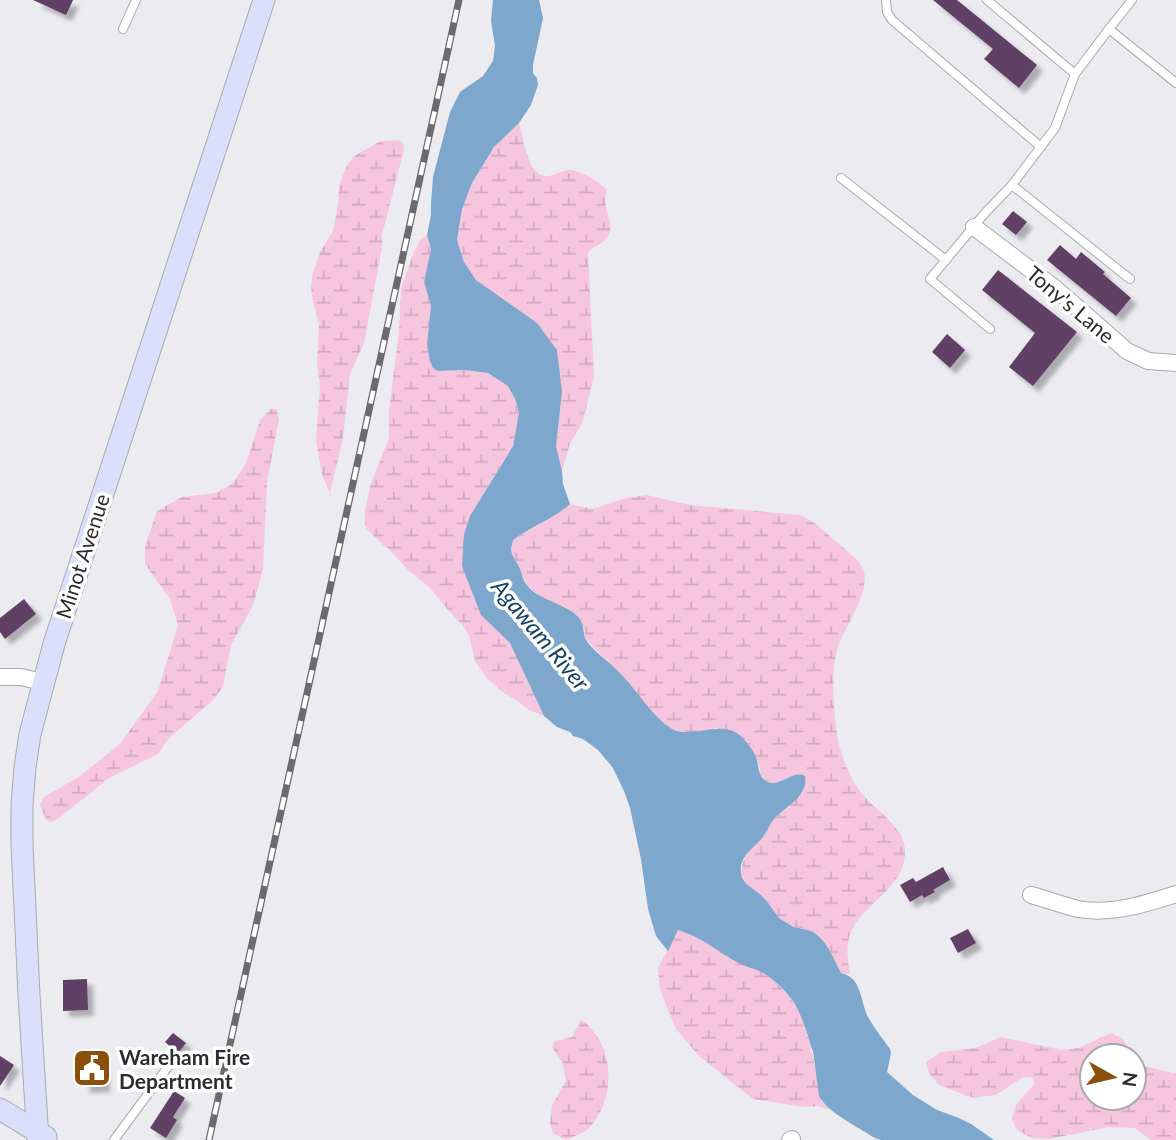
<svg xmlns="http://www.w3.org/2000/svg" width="1176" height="1140" viewBox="0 0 1176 1140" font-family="Lato,sans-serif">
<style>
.wetland{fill:url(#wetland-marsh)}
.water{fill:#7ea7ce}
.building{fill:#604065;filter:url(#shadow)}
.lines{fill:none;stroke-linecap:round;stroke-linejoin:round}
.lane-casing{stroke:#aaa9ad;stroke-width:10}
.street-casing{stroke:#aaa9ad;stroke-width:18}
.secondary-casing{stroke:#aaa9ad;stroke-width:23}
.lane{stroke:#fff;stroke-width:8}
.street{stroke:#fff;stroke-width:16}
.secondary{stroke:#dae0fc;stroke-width:21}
.rail-casing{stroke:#6b6a6d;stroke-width:7}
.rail{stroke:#fff;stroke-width:4.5;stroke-dasharray:13;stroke-linecap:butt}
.labels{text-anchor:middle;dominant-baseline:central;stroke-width:7;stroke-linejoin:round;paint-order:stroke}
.street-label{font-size:21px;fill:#2c2b2d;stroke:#fff}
.poi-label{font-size:21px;font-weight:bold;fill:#2c2b2d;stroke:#fff;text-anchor:start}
.water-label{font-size:23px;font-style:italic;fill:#113f65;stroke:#fff}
</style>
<defs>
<pattern id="wetland-marsh" width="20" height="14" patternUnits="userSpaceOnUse" patternTransform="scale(1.75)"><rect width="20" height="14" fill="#f5c6de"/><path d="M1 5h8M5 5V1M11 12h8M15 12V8" fill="none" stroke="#d2aabf"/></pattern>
<filter id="shadow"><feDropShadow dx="6" dy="6" stdDeviation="2" flood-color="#0004"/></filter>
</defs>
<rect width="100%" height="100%" fill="#ecebf0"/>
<g class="wetland">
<path d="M519,123C523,135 526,159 534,169C545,184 557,171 569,170C580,170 600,182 607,190C606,192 605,199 605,201C606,214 616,228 606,239C601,245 593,246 588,253L594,377L582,424L570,443L562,471L556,446L562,392L537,323L476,280L464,262L457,240L462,209L472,183L494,147Z"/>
<path d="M399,140L403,143L404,150L382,235V248L364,343L350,374L343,438L330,493L322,475L316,440L320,386L317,364L319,324L312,297L311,287L313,271L316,265L320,252L333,231L338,204L339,186L347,165L356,155L379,142Z"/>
<path d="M427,235L431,249L424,282L431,306L427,344L438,371L465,370L488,373L508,386L515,399L519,413L513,446L470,516L464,534L481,615L510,643L544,716L529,710L515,699L505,694L486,677L475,661L469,636L462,624L454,617L429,587L407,569L388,548L384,546L366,528L365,524V511L370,486L389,438V411L399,331L401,288L414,252L420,240Z"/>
<path d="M271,409H276L279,419L267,482L263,569L253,606L231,645L223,687L213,700L168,739L158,754L109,778L59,818L51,822L46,819L40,805L44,797L80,776L120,744L158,691L178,625L170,599L145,564V546L157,511L182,497L216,493L233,483L246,463L260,420Z"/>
<path d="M647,495L690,505L800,515C815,521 826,533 838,543C846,550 855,557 861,565C875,586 847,623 839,644C831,666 833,695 835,718C837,745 846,776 864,796C878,812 904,827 905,850C906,891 859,903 849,938C846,950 848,962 850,974L841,973C834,961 828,943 816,934C810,929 802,929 795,927C789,925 785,921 780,919L770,908L765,898L747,885L741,874L743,862L749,850L761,840L773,819L790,806L797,773C780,784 762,790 759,765L717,728L695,733L672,730L651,712L621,674L592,646L585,637L584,628L566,607L555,604L540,596L527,585L511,551L513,540C533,526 551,521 570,504L592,509L626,498Z"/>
<path d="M678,930L694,934L737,962L763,972L776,982L793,1001L803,1019L806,1032L809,1038L822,1102L831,1110L818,1106L805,1107L753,1099L699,1056L676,1029L660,990L658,968Z"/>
<path d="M581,1020C588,1023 591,1029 596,1035C615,1061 612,1103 590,1127C585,1133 574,1136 566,1140L553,1133L550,1123L552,1105L566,1081L563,1064L552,1047L555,1041L572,1037Z"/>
<path d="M1111,1033L1123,1039L1132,1056H1092V1098H1134V1057L1145,1066L1176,1074V1140H1151L1135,1128L1109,1127L1049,1139L1032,1138L1017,1130L1012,1119L1016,1105L1035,1083L1033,1078L1023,1077L996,1095L973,1098L939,1085L929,1073L926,1062L941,1052L976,1048L1001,1037L1062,1050L1079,1048Z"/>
</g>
<path class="water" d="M493,0H539L543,18L533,65V73L537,78L538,85L531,105L519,123L494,147L472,183L462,209L457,240L464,262L476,280L537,323L557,350L562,392L556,446L562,471L563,484L570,504C551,521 533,525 513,540C513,540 511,549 511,550C512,557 518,563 520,569C522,574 523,580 526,584C538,601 567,603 579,618C584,625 583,631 585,638C591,650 610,662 619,672C636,689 647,709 665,724C667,725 671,729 674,730C696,738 721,719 741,736C745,741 751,747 754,753C759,761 757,776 766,781C780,789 792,769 805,776C808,796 788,805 775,818C770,823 767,831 763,837C755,848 739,855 741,873C743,886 756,889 763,897C769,903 774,912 780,919C785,921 789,925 794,927C802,929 809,929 816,934C828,943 834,960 841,973C862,977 860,1001 868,1017C874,1028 883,1039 890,1049L891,1053L887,1072L913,1095L937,1110L959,1118L971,1124L994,1140H881L875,1138C858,1127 828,1113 819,1096L813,1051C810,1045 810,1041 808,1036C804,1024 800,1012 793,1001C785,990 773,978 761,972C753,968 743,966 735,961C715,950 702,937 678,930L668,951L656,936L648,909L641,859L630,808L624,791L613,768L598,750L583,739L573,736L570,732L557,727L544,716L510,643L481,615L462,566L464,534L470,516L513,446L519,413L515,399L508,386L488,373L465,370L438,371L433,368L430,361L427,344L431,306L424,282L431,249L427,235L431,215V203L433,177L450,112L460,92L483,76L493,61L495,46L491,21Z"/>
<g class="building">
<path d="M33,0H73L66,15Z"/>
<path d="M933,0H957L1037,65L1019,88L984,59L993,49Z"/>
<path d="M1013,211L1027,222L1016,235L1002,224Z"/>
<path d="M1060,245L1076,259L1081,252L1105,272L1103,274L1131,298L1116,316L1047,260Z"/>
<path d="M998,270L1077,332L1033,386L1009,367L1035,333L982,290Z"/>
<path d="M947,334L965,350L950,368L932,352Z"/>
<path d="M24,599L36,614L5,639L0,632V618Z"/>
<path d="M943,867L950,880L933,890L935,892L924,898L922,895L910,902L900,885L913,878L916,882Z"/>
<path d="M968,929L976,943L958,953L950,938Z"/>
<path d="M87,979L88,1010L63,1011V980Z"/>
<path d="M173,1033L186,1043L178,1053L165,1042Z"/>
<path d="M102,1055L104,1086L84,1087V1079H81L80,1056Z"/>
<path d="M0,1056L14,1065L0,1086Z"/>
<path d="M174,1091L185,1098L173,1117L177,1120L166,1138L150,1128Z"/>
</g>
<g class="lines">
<defs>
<g id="lane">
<path d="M886,0L887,12L892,20L1041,147"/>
<path d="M987,0L1075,74"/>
<path d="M123,29L136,0"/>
<path d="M1109,29L1132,0"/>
<path d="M841,178L946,260"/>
<path d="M1012,185L1130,279"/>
<path d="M990,329L930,279L985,213L1012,185L1055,128L1075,74L1109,29L1176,83"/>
<path d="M114,1140L170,1064"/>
</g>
<g id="street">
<path d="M974,227L1056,289L1127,351L1148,361L1176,363"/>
<path d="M0,677H21L42,682"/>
<path d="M1031,895C1046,899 1062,905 1078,909C1111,915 1145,904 1176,894"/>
<path d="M790,1140L792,1139"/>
</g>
<g id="secondary">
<path d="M0,1109L46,1137"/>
<path d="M38,1140L29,995L22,844V804L25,767L30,734L54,644L264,0"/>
</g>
</defs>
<use href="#lane" class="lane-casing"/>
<use href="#street" class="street-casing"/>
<use href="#secondary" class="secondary-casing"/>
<use href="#lane" class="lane"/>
<use href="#street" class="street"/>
<use href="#secondary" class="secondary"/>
<defs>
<path id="rail" d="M209,1140L459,0"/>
</defs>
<use href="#rail" class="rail-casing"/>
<use href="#rail" class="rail"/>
</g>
<defs>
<symbol id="civic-square" viewBox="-11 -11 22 22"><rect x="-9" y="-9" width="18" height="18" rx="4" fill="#8b4f0c" stroke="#fff"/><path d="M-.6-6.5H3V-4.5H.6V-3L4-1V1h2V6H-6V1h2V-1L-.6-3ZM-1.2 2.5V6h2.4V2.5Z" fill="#fff"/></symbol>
</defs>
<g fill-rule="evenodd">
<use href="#civic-square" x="70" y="1046" width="44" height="44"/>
</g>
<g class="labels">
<g class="street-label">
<text transform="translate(1071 304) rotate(40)">Tony's Lane</text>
<text transform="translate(82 556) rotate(-72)">Minot Avenue</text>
</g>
<g class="poi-label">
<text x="119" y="1056">Wareham Fire<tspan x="119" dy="24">Department</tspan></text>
</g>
<g class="water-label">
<text transform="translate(541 634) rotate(50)">Agawam River</text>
</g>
</g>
<g transform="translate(1113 1077) rotate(98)"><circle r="33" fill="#ffffff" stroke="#abaaab" stroke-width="2"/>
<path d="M0-5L12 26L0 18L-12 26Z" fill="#8b4f0c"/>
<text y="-10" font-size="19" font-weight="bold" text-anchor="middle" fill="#2c2b2d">N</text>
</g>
</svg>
